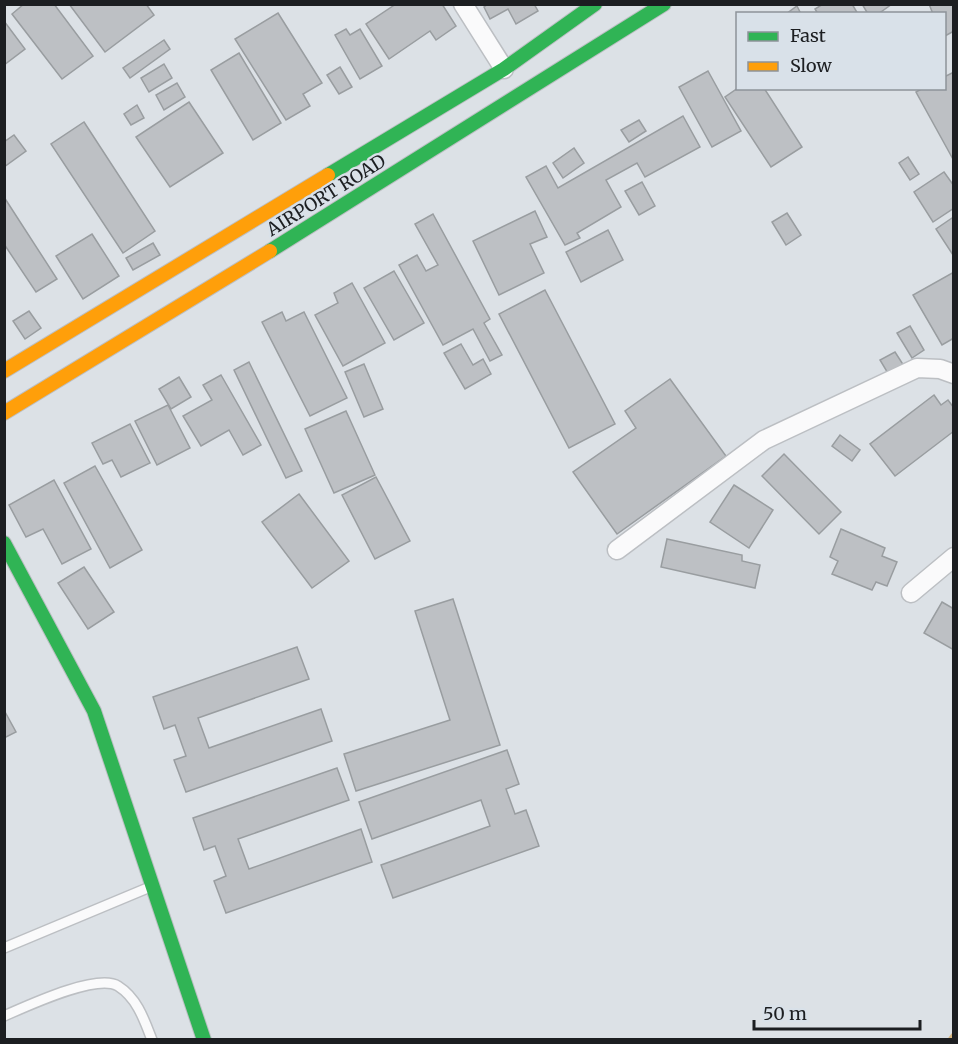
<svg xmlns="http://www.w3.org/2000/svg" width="958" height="1044" viewBox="0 0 958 1044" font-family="Merriweather,serif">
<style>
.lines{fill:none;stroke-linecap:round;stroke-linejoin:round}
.stream{stroke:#d6b67f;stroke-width:7}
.building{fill:#bdc0c4;stroke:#999da0;stroke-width:1.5}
.lane-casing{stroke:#bcbfc3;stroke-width:12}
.street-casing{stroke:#bcbfc3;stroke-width:21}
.fast-casing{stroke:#bcbfc3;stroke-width:16}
.slow-casing{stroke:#bcbfc3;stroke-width:16}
.lane{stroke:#fafafb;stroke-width:9}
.street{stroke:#fafafb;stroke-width:18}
.fast{stroke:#30b455;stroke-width:14}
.slow{stroke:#ff9f0a;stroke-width:14}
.labels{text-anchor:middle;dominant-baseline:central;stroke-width:4.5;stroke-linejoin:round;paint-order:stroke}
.street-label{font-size:18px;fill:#1c1e21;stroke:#d9e1e9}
</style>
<rect width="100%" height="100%" fill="#dce1e6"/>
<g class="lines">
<path class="stream" d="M951,1040L954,1036"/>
</g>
<g class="building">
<path d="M24,4H54L93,56L62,79L12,14Z"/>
<path d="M69,4H146L154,15L105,52Z"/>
<path d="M396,4H442L456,26L436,40L430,31L389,59L366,24Z"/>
<path d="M488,4H534L538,11L516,24L508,9L490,19L484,7Z"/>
<path d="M823,4H852L858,14H818L815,9Z"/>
<path d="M862,4H892L878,14H868Z"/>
<path d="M929,4H954V31L945,36L944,14H933Z"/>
<path d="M797,6L801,14H786Z"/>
<path d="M278,13L322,83L303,94L310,106L286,120L235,39Z"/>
<path d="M4,21L25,49L4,65Z"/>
<path d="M346,29L350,35L360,29L382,66L360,79L335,35Z"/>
<path d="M164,40L170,49L130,78L123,68Z"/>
<path d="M239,53L281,123L253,140L211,70Z"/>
<path d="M164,64L172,78L149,92L141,78Z"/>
<path d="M340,67L352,87L339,94L327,75Z"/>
<path d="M708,71L741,131L712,147L679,87Z"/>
<path d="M954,72V161L916,92L923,88H944V77Z"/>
<path d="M177,83L185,97L164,110L156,95Z"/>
<path d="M738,88H764L802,147L771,167L725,97Z"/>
<path d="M189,102L223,153L170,187L136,137Z"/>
<path d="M137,105L144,118L131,125L124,114Z"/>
<path d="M683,116L700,147L645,177L637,163L606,180L621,207L577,233L580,238L565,245L526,177L546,166L558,188Z"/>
<path d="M639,120L646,131L629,142L621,130Z"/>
<path d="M84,122L155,231L123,253L51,144Z"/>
<path d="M14,135L26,151L4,167V142Z"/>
<path d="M574,148L584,163L563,178L553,163Z"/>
<path d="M908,157L919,174L910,180L899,163Z"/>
<path d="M944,172L954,186V208L933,222L914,192Z"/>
<path d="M642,182L655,206L639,215L625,191Z"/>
<path d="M4,197L57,279L36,292L4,244Z"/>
<path d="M535,211L547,237L530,244L544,273L499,295L473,241Z"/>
<path d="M787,213L801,235L786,245L772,222Z"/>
<path d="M433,214L490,319L484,323L502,355L490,361L473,329L443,345L399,265L417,255L426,271L438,265L415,224Z"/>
<path d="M952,218L954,222L953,255L936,229Z"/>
<path d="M608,230L623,260L581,282L566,252Z"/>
<path d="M92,234L119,276L83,299L56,256Z"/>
<path d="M153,243L160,255L133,270L126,258Z"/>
<path d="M394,271L424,323L394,340L364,288Z"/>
<path d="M954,272V338L942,345L913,295Z"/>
<path d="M352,283L385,343L343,366L315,315L338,303L334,293Z"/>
<path d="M545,290L615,424L569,448L499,314Z"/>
<path d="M29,311L41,328L25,339L13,321Z"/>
<path d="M282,312L286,321L304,312L347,398L310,416L262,322Z"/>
<path d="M910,326L924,350L912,358L897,333Z"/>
<path d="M461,344L473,365L483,359L491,374L465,389L444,353Z"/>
<path d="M895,352L904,366L889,375L880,360Z"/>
<path d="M249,362L302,471L286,478L234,370Z"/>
<path d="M364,364L383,409L364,417L345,372Z"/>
<path d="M221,375L261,445L243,455L229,430L201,446L183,416L212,400L203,385Z"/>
<path d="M179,377L191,397L171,409L159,389Z"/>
<path d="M670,379L726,456L617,534L573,472L636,428L625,411Z"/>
<path d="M934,395L941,405L948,400L954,408V431L895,476L870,444Z"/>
<path d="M168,405L190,448L157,465L135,421Z"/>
<path d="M346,411L375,475L334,493L305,429Z"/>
<path d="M130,424L150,463L121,477L112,460L103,464L92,443Z"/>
<path d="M840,435L860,450L852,461L832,446Z"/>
<path d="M784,454L841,512L819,534L762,476Z"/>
<path d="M95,466L142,550L110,568L64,483Z"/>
<path d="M376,477L410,541L375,559L342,495Z"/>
<path d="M54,480L91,549L62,564L43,529L26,537L9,505Z"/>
<path d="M734,485L773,510L749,548L710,522Z"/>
<path d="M299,494L349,561L312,588L262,522Z"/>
<path d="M841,529L885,548L882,556L897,562L887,586L876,582L872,590L832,574L838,561L830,557Z"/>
<path d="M667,539L742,555V561L760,565L755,588L661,567Z"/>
<path d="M84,567L114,612L88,629L58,583Z"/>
<path d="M453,599L500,745L356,791L344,754L450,720L415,611Z"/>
<path d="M942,602L954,609V650L924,633Z"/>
<path d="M297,647L309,679L198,718L209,748L321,709L332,741L186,792L174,760L186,756L175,725L164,729L153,697Z"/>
<path d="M4,710L16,732L4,738Z"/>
<path d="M507,750L519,784L506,789L515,814L526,810L539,846L393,898L381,865L490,826L481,800L372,839L359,802Z"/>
<path d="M337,768L349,800L238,839L249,869L361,829L372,862L226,913L214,881L226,876L215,846L204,850L193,818Z"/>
</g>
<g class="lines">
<defs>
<g id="lane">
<path d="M4,948L150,887"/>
<path d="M4,1016C27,1006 97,973 118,986C137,998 144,1019 152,1040"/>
</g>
<g id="street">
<path d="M463,4L504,69"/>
<path d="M617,550L764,440L917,368L940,369L954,374"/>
<path d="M911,593L954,557"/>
</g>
<g id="fast">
<path d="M328,175L504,69L595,4"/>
<path d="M270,251L664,4"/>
<path d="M4,543L94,711L204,1040"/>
</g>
<g id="slow">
<path d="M4,371L328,175"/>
<path d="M4,413L270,251"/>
</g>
</defs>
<use href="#lane" class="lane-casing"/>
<use href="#street" class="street-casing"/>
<use href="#fast" class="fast-casing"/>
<use href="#slow" class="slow-casing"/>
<use href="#lane" class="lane"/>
<use href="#street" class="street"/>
<use href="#fast" class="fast"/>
<use href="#slow" class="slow"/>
</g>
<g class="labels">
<g class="street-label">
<text transform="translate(326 195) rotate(-32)">AIRPORT ROAD</text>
</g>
</g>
<rect width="958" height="1044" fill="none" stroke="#1c1e21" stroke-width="12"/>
<rect x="736" y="12" width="210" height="78" fill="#d9e1e9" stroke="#8d9399" stroke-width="1.5"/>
<rect x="748" y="32" width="30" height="9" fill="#30b455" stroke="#8d9399" stroke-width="1.5"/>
<text x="790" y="42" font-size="18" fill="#1c1e21">Fast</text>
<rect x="748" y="62" width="30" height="9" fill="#ff9f0a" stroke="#8d9399" stroke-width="1.5"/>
<text x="790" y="72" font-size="18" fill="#1c1e21">Slow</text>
<path d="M754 1020v9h166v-9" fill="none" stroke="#1c1e21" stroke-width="3"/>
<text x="763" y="1020" font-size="18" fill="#1c1e21" stroke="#d9e1e9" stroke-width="4.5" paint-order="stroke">50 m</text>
</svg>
